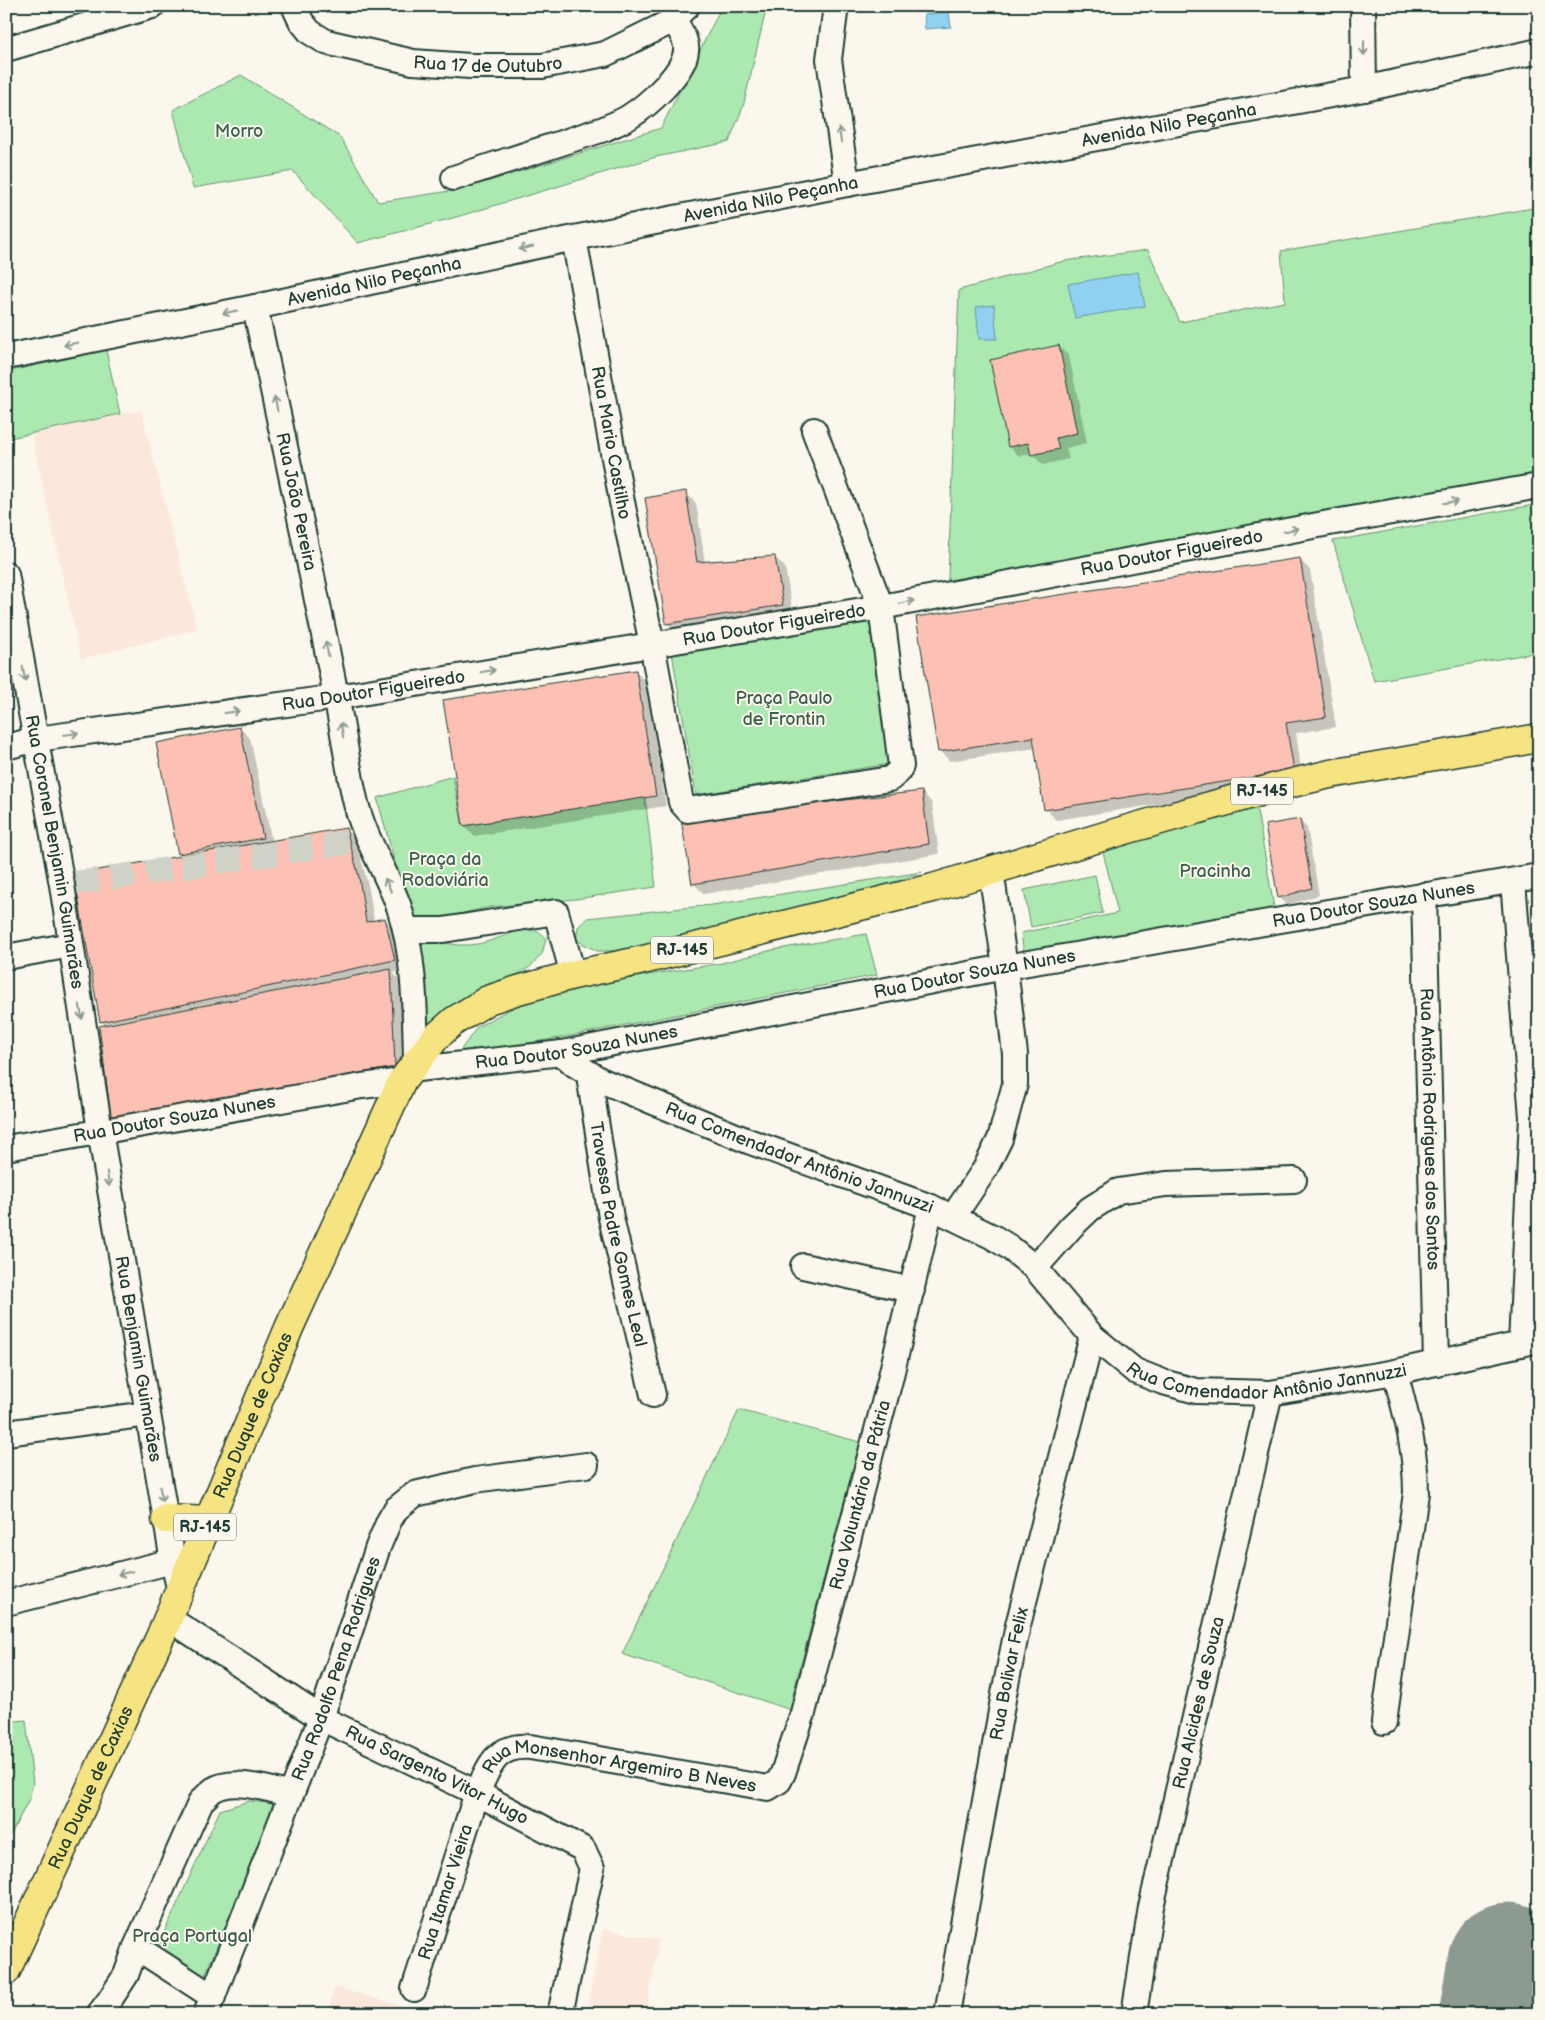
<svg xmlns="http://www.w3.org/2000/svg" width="1545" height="2020" viewBox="0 0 1545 2020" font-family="'Balsamiq Sans',sans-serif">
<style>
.built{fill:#fbe7db}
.green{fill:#abe9b0;stroke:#659372}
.water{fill:#90d1f1;stroke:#6396a5}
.shadow{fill:#0003}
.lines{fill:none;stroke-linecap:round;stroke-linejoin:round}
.runway{stroke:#8d9a90;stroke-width:121}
.building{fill:#fcc1b4;stroke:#1f3d34}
.minor-tunnel{stroke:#cfd2c7;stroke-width:24;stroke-dasharray:24 12;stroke-linecap:butt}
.minor-casing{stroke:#1f3d34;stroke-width:28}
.major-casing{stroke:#1f3d34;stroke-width:31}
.minor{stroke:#fbf7ec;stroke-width:24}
.major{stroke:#f6e381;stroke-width:28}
.oneway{stroke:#8d9a90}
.labels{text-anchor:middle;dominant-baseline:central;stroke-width:4;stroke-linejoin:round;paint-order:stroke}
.shield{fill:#fbf7ec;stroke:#61756b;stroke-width:1}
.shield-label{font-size:16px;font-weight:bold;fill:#1f3d34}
.street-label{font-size:18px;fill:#1f3d34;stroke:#fbf7ec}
.park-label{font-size:18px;fill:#3b5f4d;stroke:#fbf7ec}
</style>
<rect width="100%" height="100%" fill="#fbf7ec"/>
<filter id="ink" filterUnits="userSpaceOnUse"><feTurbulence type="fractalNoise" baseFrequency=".02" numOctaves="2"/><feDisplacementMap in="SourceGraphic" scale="10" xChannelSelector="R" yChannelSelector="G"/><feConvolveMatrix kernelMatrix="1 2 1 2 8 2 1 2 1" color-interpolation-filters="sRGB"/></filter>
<g filter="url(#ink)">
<g class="built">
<path d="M141,410L197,629L81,659L31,432Z"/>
<path d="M603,1929L659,1940L646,2014H586Z"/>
<path d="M335,1987L429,2014H327Z"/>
</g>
<g class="green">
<path d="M722,6H767L743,107L729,142L656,157L453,218L358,243L293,171L193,188L173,110L241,75L340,137L378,202L463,189L661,128Z"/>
<path d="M1539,207V481L948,580L959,290L1064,261L1148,250L1180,322L1285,302L1281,251Z"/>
<path d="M106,350L120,414L6,439V372Z"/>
<path d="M1539,504V652L1374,681L1333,541Z"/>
<path d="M871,622L895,763L696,795L672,653Z"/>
<path d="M453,776L463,826L645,797L656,887L576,899L490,907L412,925L377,798Z"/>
<path d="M1256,805L1275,913L1024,954L1021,933L1118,913L1103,852Z"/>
<path d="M922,872L895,882L762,924L664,945L613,951H597L576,940L578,927L587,918L712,905Z"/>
<path d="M1095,875L1103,913L1031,927L1024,890Z"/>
<path d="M526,929L540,932L546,939L542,954L530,967L506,981L457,1001L429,1025L422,984L420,946C437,936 444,945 462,945C487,946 503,934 526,929Z"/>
<path d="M866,934L877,975L560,1038L458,1054L477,1027L525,1001L574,987L722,963L772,950Z"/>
<path d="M739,1410L860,1442L792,1698L800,1713L622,1654Z"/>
<path d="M26,1720L33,1784L29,1799L6,1844V1722Z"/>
<path d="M249,1801L276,1804L203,1980L154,1955L220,1810Z"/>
</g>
<g class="water">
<path d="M949,12L951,27L925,29L924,14Z"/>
<path d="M1138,272L1145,306L1075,318L1068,284Z"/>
<path d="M994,305L997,339H979L976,307Z"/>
</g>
<g class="shadow">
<path d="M1059,346L1069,356L1087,443L1066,448L1069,459L1043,465L1032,454L1019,456L1009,446Z"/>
<path d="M686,493L696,503L705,563L774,557L785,567L793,615L677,633L667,623Z"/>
<path d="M1300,560L1310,570L1336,727L1296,733L1303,782L1056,820L1046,809L1036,748L950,761L939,751Z"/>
<path d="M635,671L646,682L666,806L474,836L464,826Z"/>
<path d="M240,728L250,738L272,842L346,830L356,840L369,889L374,921L385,919L395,930L405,970L393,973L401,981L405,1077L123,1127L106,1026L101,1021L183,857L180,854L157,744Z"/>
<path d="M922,792L932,803L939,854L704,894L693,883Z"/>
<path d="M1299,820L1307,828L1319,895L1287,905L1279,897Z"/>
</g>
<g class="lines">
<path class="runway" d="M1500,2014L1508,1963"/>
</g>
<g class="building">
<path d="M1059,345L1077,433L1056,438L1059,449L1031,455L1028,443L1008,447L990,360Z"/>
<path d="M686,491L697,562L775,556L783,605L666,624L645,498Z"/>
<path d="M1300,558L1326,717L1286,723L1294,771L1044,810L1033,737L938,752L916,617Z"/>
<path d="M636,670L656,796L463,826L443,700Z"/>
<path d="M240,727L263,838L178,854L156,743Z"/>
<path d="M922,791L929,844L692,884L681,819Z"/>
<path d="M1300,819L1312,888L1278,898L1265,825Z"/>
<path d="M346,828L359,877L366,922L385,918L395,960L100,1022L74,874Z"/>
<path d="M391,969L395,1067L111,1118L99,1026Z"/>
</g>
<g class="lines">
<path class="minor-tunnel" d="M75,883L350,842"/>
<defs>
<g id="minor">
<path id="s1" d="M294,6L301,21L310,32L326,42L413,62L470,66H542L605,54L670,22L687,6"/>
<path d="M836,6L829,59L847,184"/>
<path d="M1363,6L1364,89"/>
<path d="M6,49L152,6"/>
<path d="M454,178L604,129C612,125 621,122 629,117C647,106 684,73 686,51C688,41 678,28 674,19"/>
<path id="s2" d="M574,238L622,502L652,644L681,802L688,810L890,779L898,772L901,766L881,607L814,430"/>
<path id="s3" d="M255,307C283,436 311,566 336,696C343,729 347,762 354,795C363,838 385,868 399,907C415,956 415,1011 416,1061"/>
<path id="s4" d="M6,357L255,307L574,238L847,184L1364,89L1539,51"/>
<path id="s5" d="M6,574L62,885L100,1131L173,1561L179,1588"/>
<path id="s6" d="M6,747L37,739L337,697L881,607L1329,523L1539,486"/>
<path d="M1513,881L1532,1117L1521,1344"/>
<path id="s7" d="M1424,895L1436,1363"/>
<path d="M406,930H443L556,912L573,975"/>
<path d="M6,957L71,945"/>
<path id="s8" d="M562,1053L574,1064L600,1080L748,1141L931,1207L993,1237L1009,1247L1035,1268L1092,1336L1135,1371L1163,1382L1196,1391L1270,1393L1395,1372L1539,1340"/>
<path id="s9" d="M409,1070L562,1053L1005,967L1539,876"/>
<path id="s10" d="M589,1075L611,1218L653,1395"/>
<path id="s11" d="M6,1148L362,1086L402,1081"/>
<path d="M953,1217L985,1169L1000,1139L1015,1084V1054L1005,967L991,870"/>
<path d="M803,1266L912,1290"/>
<path d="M1035,1268L1072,1226L1090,1209L1118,1191L1166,1184L1294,1180"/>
<path d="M6,1433L148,1414"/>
<path d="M6,1603L173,1561"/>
<path id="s12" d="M168,1618L321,1718L477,1793L583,1849L592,1868L560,2014"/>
<path d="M1384,1722L1416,1493C1416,1450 1406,1413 1395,1372"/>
<path d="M136,1947L213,1997"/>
<path id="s13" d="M414,1989L477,1793C490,1765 495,1745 530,1747L768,1788L779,1781L783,1773L803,1713L890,1380L931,1207"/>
<path d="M99,2014L109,2001L126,1975L136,1947L201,1801C205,1798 209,1793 213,1790C234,1777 268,1790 290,1794"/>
<path id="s14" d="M206,2014L321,1718L378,1547L389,1521L396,1509L415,1494L475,1480L586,1465"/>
<path id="s15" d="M947,2014L1004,1694L1018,1625L1092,1336"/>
<path id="s16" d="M1134,2014L1151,1907L1270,1393"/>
</g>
<g id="major">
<path d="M166,1519L208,1521"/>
<path id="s17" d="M6,1971L161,1635L289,1328L402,1081L436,1037L454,1021L488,1000L518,990L573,975L639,961L933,888L1125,830L1284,785L1330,774L1539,738"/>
</g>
</defs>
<use href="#minor" class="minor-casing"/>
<use href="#major" class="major-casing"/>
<use href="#minor" class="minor"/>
<use href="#major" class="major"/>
</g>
<defs><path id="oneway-shaft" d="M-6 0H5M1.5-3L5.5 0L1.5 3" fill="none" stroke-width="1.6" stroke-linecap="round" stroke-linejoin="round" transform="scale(1.25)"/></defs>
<g class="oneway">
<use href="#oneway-shaft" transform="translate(1364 48) rotate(90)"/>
<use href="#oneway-shaft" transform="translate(840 135) rotate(-98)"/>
<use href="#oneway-shaft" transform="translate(526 248) rotate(168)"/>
<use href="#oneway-shaft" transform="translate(230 312) rotate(169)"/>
<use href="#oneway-shaft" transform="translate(71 344) rotate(169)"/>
<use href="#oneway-shaft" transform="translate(276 404) rotate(-102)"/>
<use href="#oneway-shaft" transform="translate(1451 502) rotate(-10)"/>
<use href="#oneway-shaft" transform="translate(1291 530) rotate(-11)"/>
<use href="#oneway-shaft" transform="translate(907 602) rotate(-11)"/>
<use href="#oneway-shaft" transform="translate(327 649) rotate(-102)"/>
<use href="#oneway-shaft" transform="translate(488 671) rotate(-9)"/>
<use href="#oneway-shaft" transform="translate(24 674) rotate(80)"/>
<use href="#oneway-shaft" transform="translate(232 712) rotate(-8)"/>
<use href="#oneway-shaft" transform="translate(342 730) rotate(-100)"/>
<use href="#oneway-shaft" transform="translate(71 734) rotate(-8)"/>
<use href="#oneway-shaft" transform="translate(388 885) rotate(-115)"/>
<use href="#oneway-shaft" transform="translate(81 1012) rotate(81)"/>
<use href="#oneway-shaft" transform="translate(108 1179) rotate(81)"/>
<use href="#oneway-shaft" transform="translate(161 1494) rotate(80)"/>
<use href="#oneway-shaft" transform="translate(125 1573) rotate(166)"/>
</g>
</g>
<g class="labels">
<g class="shield">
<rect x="1231" y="777.5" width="62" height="27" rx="4"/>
<rect x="651" y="936.5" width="62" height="27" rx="4"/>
<rect x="174" y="1513.5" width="62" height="27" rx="4"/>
</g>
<g class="shield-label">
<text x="1262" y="791">RJ-145</text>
<text x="682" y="950">RJ-145</text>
<text x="205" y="1527">RJ-145</text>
</g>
<g class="street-label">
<text stroke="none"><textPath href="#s1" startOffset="214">Rua 17 de Outubro</textPath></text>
<text stroke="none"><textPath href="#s4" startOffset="1186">Avenida Nilo Peçanha</textPath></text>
<text stroke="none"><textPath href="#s4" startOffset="781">Avenida Nilo Peçanha</textPath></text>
<text stroke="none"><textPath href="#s4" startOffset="376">Avenida Nilo Peçanha</textPath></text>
<text stroke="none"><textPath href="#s2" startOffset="208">Rua Mario Castilho</textPath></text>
<text stroke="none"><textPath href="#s3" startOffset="199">Rua João Pereira</textPath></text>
<text stroke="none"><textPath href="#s6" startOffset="1182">Rua Doutor Figueiredo</textPath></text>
<text stroke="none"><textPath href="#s6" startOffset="778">Rua Doutor Figueiredo</textPath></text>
<text stroke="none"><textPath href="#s6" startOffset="372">Rua Doutor Figueiredo</textPath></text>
<text stroke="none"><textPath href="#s5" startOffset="282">Rua Coronel Benjamin Guimarães</textPath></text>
<text stroke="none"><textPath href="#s9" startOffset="979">Rua Doutor Souza Nunes</textPath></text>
<text stroke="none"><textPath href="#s9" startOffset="574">Rua Doutor Souza Nunes</textPath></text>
<text stroke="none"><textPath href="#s9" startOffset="169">Rua Doutor Souza Nunes</textPath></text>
<text stroke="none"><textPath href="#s11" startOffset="171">Rua Doutor Souza Nunes</textPath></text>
<text stroke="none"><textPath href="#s7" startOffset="234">Rua Antônio Rodrigues dos Santos</textPath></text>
<text stroke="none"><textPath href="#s8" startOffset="261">Rua Comendador Antônio Jannuzzi</textPath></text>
<text stroke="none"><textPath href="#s10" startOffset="162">Travessa Padre Gomes Leal</textPath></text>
<text stroke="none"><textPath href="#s5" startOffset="796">Rua Benjamin Guimarães</textPath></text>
<text stroke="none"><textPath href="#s8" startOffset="801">Rua Comendador Antônio Jannuzzi</textPath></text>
<text stroke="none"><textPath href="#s17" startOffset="608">Rua Duque de Caxias</textPath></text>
<text stroke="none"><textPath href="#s13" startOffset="835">Rua Voluntário da Pátria</textPath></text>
<text stroke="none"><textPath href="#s14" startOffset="369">Rua Rodolfo Pena Rodrigues</textPath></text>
<text stroke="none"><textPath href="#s15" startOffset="346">Rua Bolivar Felix</textPath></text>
<text stroke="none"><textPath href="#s16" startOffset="318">Rua Alcides de Souza</textPath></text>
<text stroke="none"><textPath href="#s12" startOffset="312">Rua Sargento Vitor Hugo</textPath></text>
<text stroke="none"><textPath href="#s13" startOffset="371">Rua Monsenhor Argemiro B Neves</textPath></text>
<text stroke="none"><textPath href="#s17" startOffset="202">Rua Duque de Caxias</textPath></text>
<text stroke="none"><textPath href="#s13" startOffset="102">Rua Itamar Vieira</textPath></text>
</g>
<g class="park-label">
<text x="239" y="131">Morro</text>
<text x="784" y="698">Praça Paulo<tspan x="784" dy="21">de Frontin</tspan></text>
<text x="445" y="859">Praça da<tspan x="445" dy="21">Rodoviária</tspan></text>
<text x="1215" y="871">Pracinha</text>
<text x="192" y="1936">Praça Portugal</text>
</g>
</g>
<rect width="1545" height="2020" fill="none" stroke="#fbf7ec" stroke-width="25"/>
<rect x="12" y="12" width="1520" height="1995" fill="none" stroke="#1f3d34" stroke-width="2" filter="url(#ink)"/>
</svg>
